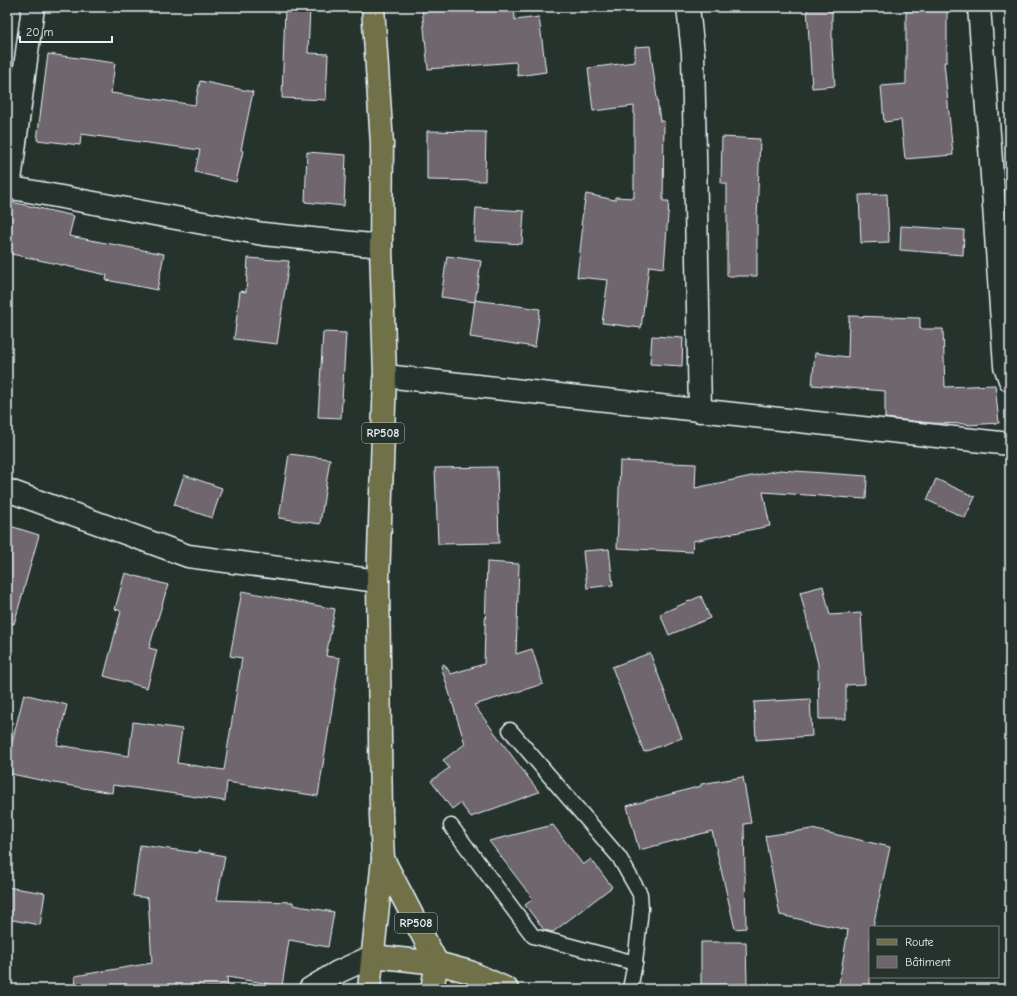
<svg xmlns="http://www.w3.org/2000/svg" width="1017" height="996" viewBox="0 0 1017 996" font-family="'Comic Neue',sans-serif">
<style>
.building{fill:#6f666d;stroke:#e8f1f8}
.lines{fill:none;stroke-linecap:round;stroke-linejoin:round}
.lane-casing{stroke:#e8f1f8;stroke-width:17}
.street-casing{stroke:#e8f1f8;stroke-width:25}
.secondary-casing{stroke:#e8f1f8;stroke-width:25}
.primary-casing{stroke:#e8f1f8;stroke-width:25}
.lane{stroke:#26332d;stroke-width:14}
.street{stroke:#26332d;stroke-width:22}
.secondary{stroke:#26332d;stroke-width:22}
.primary{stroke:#6f704a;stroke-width:22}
.labels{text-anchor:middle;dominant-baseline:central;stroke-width:4;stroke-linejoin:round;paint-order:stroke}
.shield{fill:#26332d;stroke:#aeb8bb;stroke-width:1}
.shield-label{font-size:12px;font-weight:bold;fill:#e8f1f8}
</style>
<rect width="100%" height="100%" fill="#26332d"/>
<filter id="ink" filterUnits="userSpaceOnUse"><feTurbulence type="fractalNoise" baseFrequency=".025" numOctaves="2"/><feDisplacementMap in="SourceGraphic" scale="8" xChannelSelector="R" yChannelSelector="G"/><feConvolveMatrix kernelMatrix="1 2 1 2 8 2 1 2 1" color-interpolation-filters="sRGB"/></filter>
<g filter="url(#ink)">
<g class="building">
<path d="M285,7H310L308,53L328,54L326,100L282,98Z"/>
<path d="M422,7H514L515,20L539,17L546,72L518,76L516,62L428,69Z"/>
<path d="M807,7H832V46L835,86L812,88Z"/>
<path d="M906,7H947V62H944L953,155L905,159L901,120L884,122L881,86L906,84Z"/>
<path d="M650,46L660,121H664L663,201H669L664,268L649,266L641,328L602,323L608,280L577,277L583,225H581L586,194L615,200V197L634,198V106L593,111L588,68L635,62V47Z"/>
<path d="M48,54L115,63L111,93L195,105L200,81L253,92L241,150L243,151L236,182L195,172L200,150L81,134L80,145L37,140Z"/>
<path d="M427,131L486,132L485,181L427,180Z"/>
<path d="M722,137L760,139L757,218V276H727V184L721,183Z"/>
<path d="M307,152L346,155L344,206L305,202Z"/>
<path d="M887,194L889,242L861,243L859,195Z"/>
<path d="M7,201L74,216L69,236L164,254L157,290L106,280L107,275L7,253Z"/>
<path d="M476,208L524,211L522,244L474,241Z"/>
<path d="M901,226L964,230L963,255L900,250Z"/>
<path d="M447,256L481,261L475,302L441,297Z"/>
<path d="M248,258L289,261L277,344L234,339L240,291L246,292Z"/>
<path d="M475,300L540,309L535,347L470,337Z"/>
<path d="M849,316L920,318V329H943L945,387L995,385L999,423L968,425V424L931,423L885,418V391L812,385L815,353L848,357Z"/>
<path d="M323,332L346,333L341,418L318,417Z"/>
<path d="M652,336L683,338L682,366L650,364Z"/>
<path d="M289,454L330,459L320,524L279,518Z"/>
<path d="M620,461L696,464L695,488L780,470L867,476L866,499L763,492L770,526L693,541L692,552L617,548Z"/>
<path d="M497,467L499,543L438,544L435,468Z"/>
<path d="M184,475L222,488L212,518L174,505Z"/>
<path d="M936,479L975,497L965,518L927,500Z"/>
<path d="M7,525L39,535L14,624L7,623Z"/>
<path d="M609,549L613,585L587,588L583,551Z"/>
<path d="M487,562L519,564L516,654L532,649L543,684L474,705L539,792L471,817L460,803L452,809L431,781L449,768L443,760L465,744L441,666L444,664L451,674L484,664Z"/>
<path d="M125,573L168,585L149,648L157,650L147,688L104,676L121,611L115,609Z"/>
<path d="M823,586L830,615L861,613L865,684L846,685V719H819L818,664L800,592Z"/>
<path d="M242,591L335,609L326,656L340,658L318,796L227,782L225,801L113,785L112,793L49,782L7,773V741L12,742L24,694L67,705L57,745L129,756L133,722L182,729L177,763L224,770L242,658L230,656Z"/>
<path d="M701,596L710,618L669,635L660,614Z"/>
<path d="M650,653L682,738L644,752L612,667Z"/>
<path d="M810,699L812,736L756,740L754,702Z"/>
<path d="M743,777L751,823L744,824L746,928L735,929L712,831L639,850L627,806L701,786V784Z"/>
<path d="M553,825L583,865L591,859L612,887L553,932L544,930L525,905L533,899L489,841Z"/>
<path d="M812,829L890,847L873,927H870V989H838L848,930L780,915L765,836Z"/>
<path d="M140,845L198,853V851L225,856L217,900L293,902V905L334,912L328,947L289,940L282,986L227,977L228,987L196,988V989H76L75,976L152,963L148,898L133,896Z"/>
<path d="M7,887L45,893L40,925L7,919Z"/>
<path d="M701,942H746L747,984L701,985Z"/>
</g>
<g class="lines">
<defs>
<g id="lane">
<path d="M510,730L619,857L640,894L641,909L635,963L630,989"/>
<path d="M451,826L533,936L635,963"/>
</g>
<g id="street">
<path d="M688,7L693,53L700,411"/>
<path d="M979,7L990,147L1005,366L1010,380"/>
<path d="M7,187L263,234L381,246"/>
<path d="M9,188L33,7"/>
<path d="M7,490L188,556L378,581"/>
</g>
<g id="secondary">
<path d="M385,376L1010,444"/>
<path d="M310,989L338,972L373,956"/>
</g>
<g id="primary">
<path d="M383,859L437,963L432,989"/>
<path d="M373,956L437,963L470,972L507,989"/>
<path d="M369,989L383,859L381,815L378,581L385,376L381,246L382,144L373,7"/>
</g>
</defs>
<use href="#lane" class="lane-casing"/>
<use href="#street" class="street-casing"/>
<use href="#secondary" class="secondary-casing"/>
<use href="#primary" class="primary-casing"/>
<use href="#lane" class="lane"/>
<use href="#street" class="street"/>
<use href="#secondary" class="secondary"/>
<use href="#primary" class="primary"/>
</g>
</g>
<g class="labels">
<g class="shield">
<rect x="362" y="423" width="42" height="20" rx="3"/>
<rect x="395" y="913" width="42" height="20" rx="3"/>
</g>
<g class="shield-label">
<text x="383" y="433">RP508</text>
<text x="416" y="923">RP508</text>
</g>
</g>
<rect width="1017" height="996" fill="none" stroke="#26332d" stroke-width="24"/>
<rect x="12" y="12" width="993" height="972" fill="none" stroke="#e8f1f8" stroke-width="1.5" filter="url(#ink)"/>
<rect x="869" y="926" width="130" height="52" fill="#26332d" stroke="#747f7e"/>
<rect x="877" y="939" width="20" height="6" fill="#6f704a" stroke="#747f7e"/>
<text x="905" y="946" font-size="12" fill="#e8f1f8">Route</text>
<rect x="877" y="956" width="20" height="12" fill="#6f666d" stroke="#747f7e"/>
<text x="905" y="966" font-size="12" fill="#e8f1f8">Bâtiment</text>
<path d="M20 36v6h92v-6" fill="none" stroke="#e8f1f8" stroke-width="2"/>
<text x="26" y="36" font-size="12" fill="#e8f1f8" stroke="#26332d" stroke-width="3" paint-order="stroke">20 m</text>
</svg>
